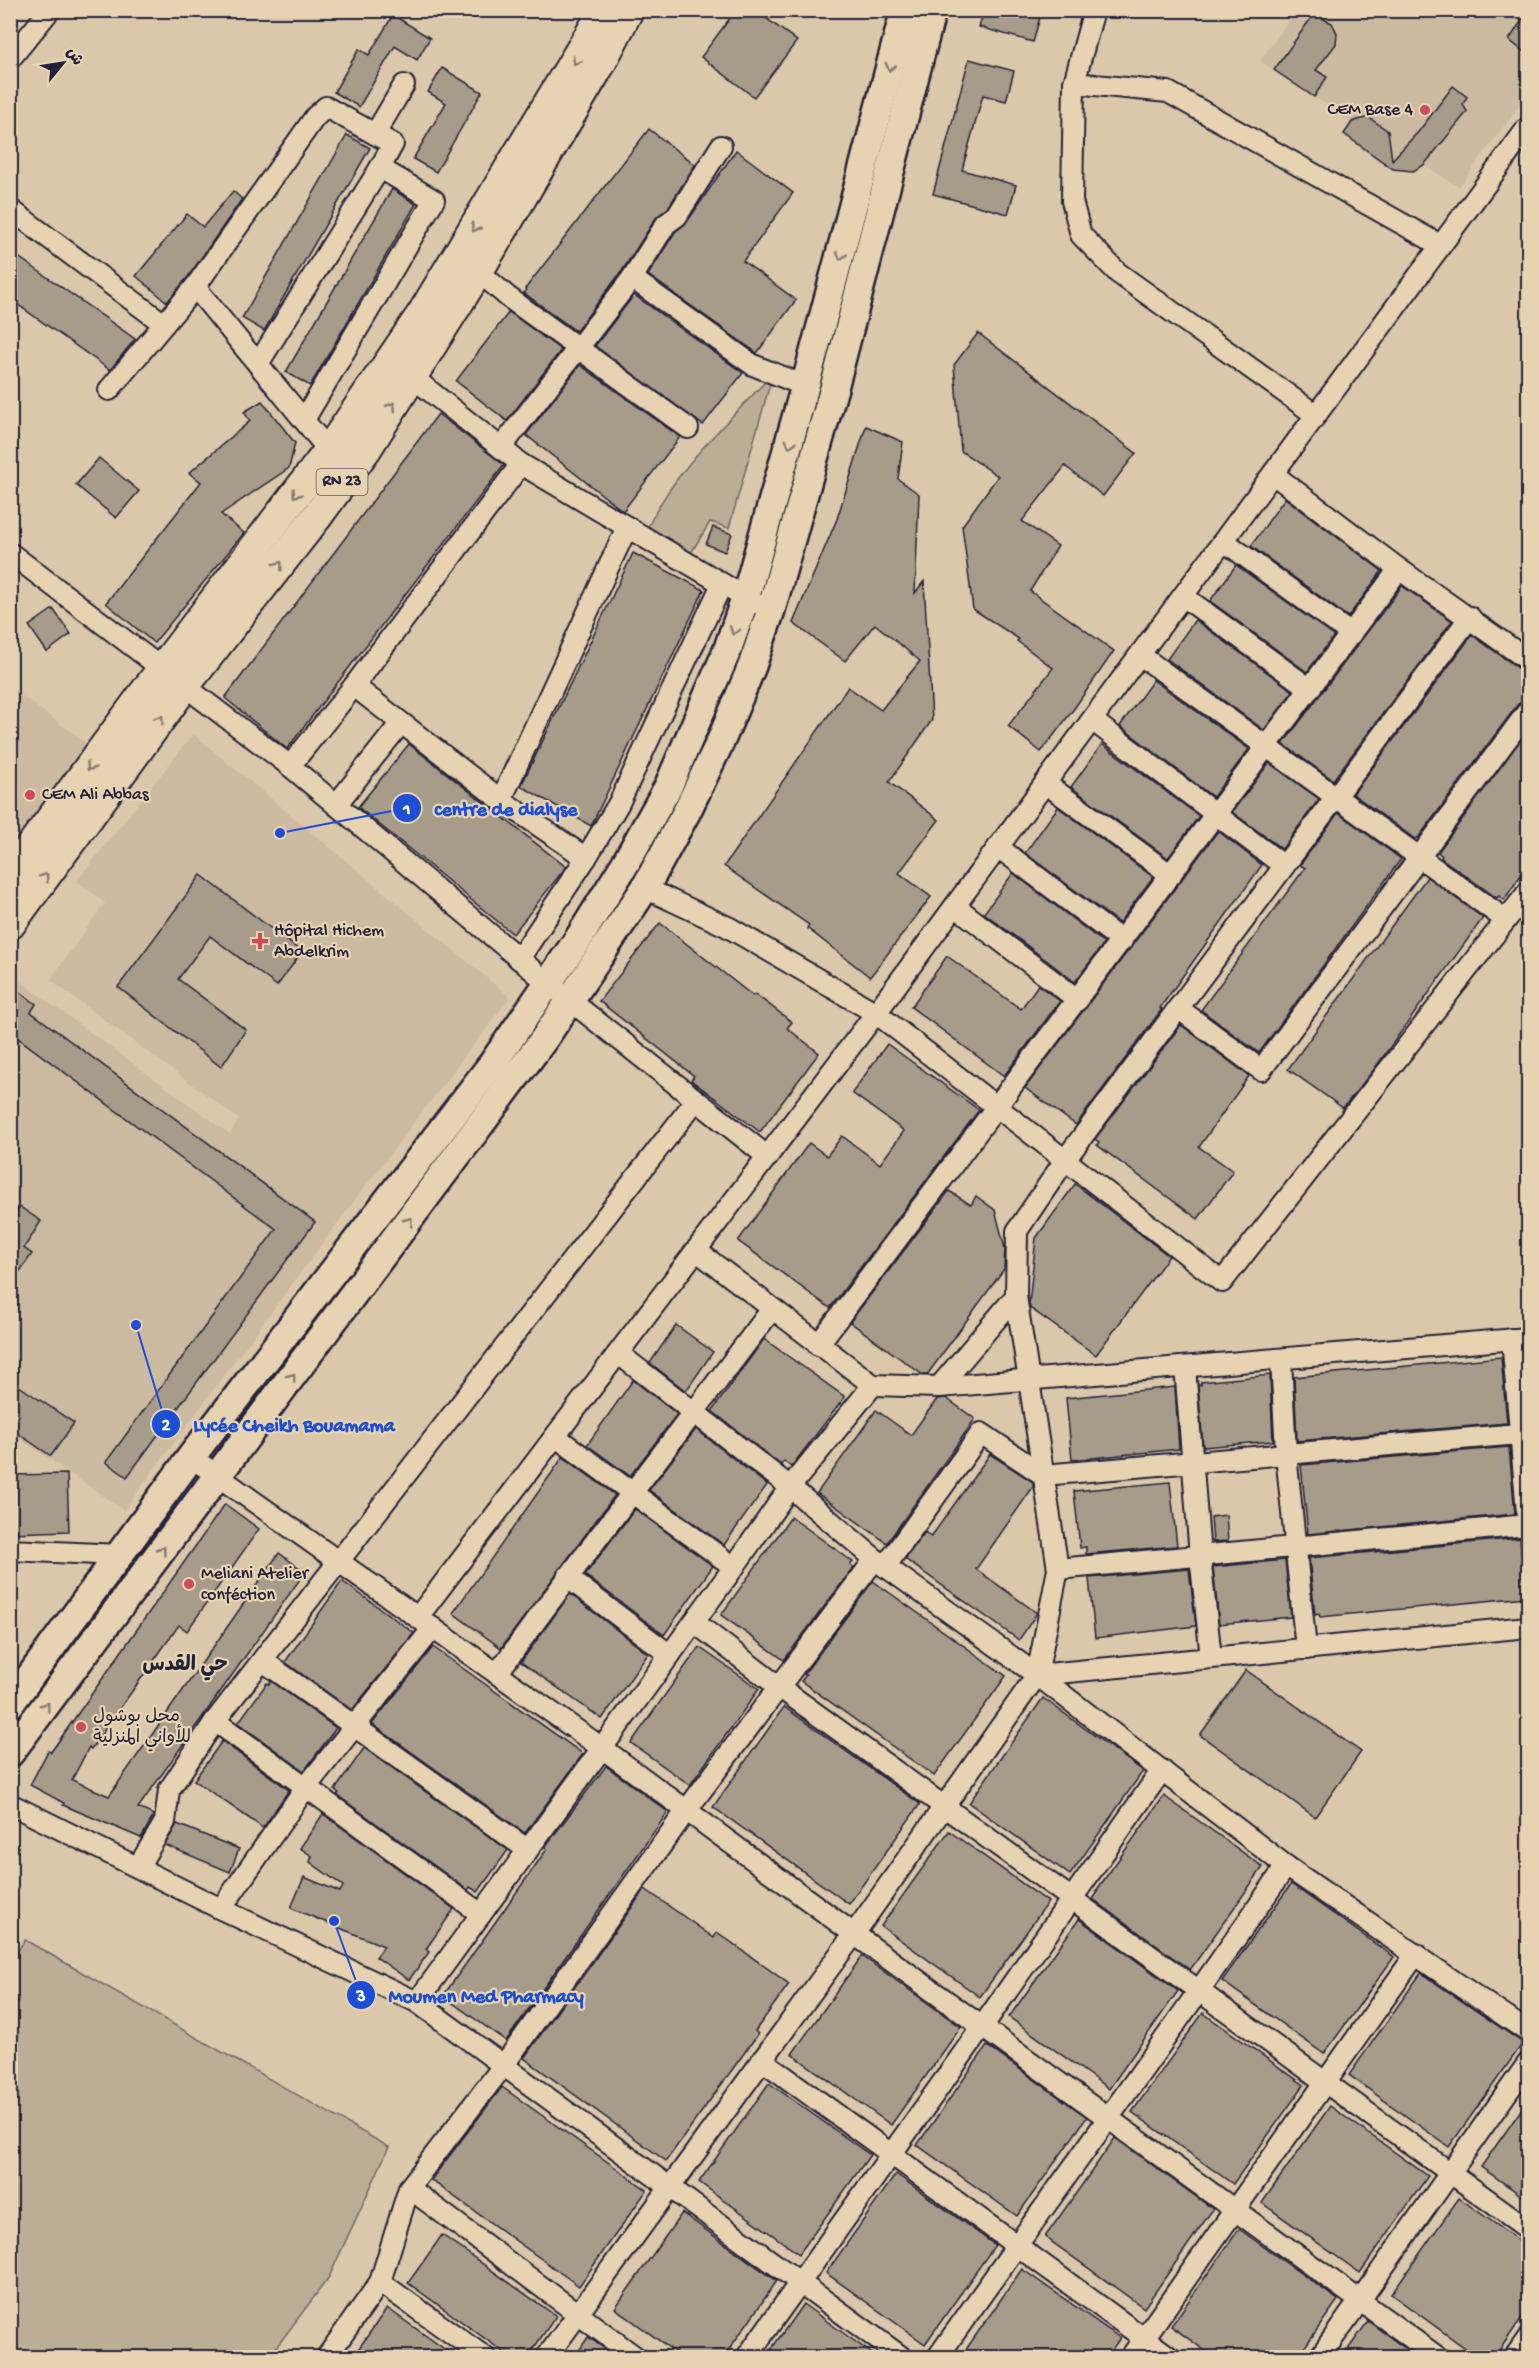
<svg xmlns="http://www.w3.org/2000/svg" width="1539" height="2368" viewBox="0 0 1539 2368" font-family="'Gochi Hand','Playpen Sans Arabic',sans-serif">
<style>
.built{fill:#cbbaa0}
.green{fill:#bcad97;stroke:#6f6869;stroke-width:1.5}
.building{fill:#a79b8a;stroke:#22223b;stroke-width:1.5}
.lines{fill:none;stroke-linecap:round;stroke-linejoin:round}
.minor-casing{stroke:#22223b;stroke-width:24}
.secondary-casing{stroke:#22223b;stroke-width:32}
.primary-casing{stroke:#22223b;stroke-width:34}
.minor{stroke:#e7d3b1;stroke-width:20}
.secondary{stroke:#e7d3b1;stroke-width:27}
.primary{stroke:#e7d3b1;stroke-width:30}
.oneway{stroke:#847a76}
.poi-dot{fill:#d1495b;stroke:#e7d3b1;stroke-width:2}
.labels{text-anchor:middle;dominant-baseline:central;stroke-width:4.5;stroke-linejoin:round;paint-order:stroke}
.shield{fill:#e7d3b1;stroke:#5d575e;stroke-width:1.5}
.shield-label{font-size:16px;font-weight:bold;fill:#22223b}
.poi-label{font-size:18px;fill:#22223b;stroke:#e7d3b1;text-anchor:start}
.neighbourhood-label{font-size:20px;font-weight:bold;fill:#22223b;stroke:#e7d3b1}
.leader{fill:none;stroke:#1d4ed8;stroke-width:2}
.callout-dot{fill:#1d4ed8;stroke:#e7d3b1;stroke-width:2}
.mark-label{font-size:18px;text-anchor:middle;font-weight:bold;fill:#fff}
.callout-label{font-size:20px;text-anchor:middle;font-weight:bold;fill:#1d4ed8;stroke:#e7d3b1;stroke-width:4.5;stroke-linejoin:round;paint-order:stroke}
</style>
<rect width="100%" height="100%" fill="#dbc8aa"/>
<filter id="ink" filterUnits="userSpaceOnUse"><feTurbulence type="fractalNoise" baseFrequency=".0167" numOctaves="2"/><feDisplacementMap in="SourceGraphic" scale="12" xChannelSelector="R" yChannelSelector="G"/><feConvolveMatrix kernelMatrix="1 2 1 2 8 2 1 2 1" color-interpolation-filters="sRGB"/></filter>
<g filter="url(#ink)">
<g class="built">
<path d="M1296,11H1528V94L1459,187L1424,165L1413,171L1401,170L1389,165L1344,134L1352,122L1260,61Z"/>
<path d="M11,688L88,744L11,846Z"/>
<path d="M193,734L510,997L342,1217L124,1510L11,1433L10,974L230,1134L239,1119L50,980L105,903L77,881Z"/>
</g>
<g class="green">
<path d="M765,382L770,384L729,528L710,522L691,553L648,527C674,471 724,426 765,382Z"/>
<path d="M25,1940L389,2147L329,2277L269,2357H11L10,1962Z"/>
</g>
<g class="building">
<path d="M736,10H755L797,41L754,97L701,57Z"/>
<path d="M984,10H1042L1033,42L979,27Z"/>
<path d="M1528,11V55L1509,40Z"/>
<path d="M1314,14L1332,23L1337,33L1336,44L1316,70L1327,77L1314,97L1274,70Z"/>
<path d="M393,15L430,38L417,60L395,46L359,107L334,92L359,49L369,55Z"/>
<path d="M969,59L1014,71L1006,101L983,95L962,170L1016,185L1008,214L933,194Z"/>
<path d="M442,68L482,92L436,172L413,159L446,103L428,92Z"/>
<path d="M1453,86L1467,97L1463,104L1467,112L1424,165L1413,171L1393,169L1344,134L1352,122L1368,117L1388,131L1392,160L1419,131Z"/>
<path d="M649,129L695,165L668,208L656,218L622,271L576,331L524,293L526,290L525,289Z"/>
<path d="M347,135L370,148L264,331L242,318Z"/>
<path d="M736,150L793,193L743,261L796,300L757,353L648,275L675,232L687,222Z"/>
<path d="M392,189L416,204L310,386L286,372Z"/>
<path d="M233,191L242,199L188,277L167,302L136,276L187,214L203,227Z"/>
<path d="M10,251L135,339L110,370L10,299Z"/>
<path d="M634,295L743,373L703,425L595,346Z"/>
<path d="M509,312L561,350L507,421L456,381Z"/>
<path d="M978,333L1136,453L1103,496L1065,466L1022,521L1058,546L1030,591L1114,651L1073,710L1041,752L1008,726L1053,668L1017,641L1019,639L973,609L962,526L998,476L961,451L954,365Z"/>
<path d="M580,365L680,437L623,511L526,435Z"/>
<path d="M262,401L295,443L289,468L221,514L244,533L154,643L106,603L201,482L189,473L250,421L244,412Z"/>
<path d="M438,414L504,465L287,749L225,698Z"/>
<path d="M866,426L903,442L898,479L919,494L915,593L924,581L932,720L889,782L939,820L899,873L931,897L870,977L807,928L809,925L724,866L848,687L881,710L920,661L875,624L845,661L793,623L837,519Z"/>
<path d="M99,458L139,491L116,518L76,485Z"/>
<path d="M1285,498L1382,571L1348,617L1251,546Z"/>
<path d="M713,527L732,534L725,552L706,544Z"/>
<path d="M633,553L704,590L591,826L521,786Z"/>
<path d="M1236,565L1334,636L1307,672L1210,601Z"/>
<path d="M1402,586L1452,621L1333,780L1283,744Z"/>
<path d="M53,609L71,634L47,652L29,626Z"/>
<path d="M1195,620L1293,691L1264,730L1167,659Z"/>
<path d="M1472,635L1521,670L1528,672V699L1518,704L1418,838L1415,839L1353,794Z"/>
<path d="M1153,680L1249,749L1213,797L1120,726Z"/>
<path d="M1528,730V865L1504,900L1499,896L1497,898L1441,858L1442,856L1438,852Z"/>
<path d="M409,744L566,867L513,934L358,807Z"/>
<path d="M1102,744L1199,816L1168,858L1071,787Z"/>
<path d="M1269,763L1319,799L1282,849L1232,812Z"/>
<path d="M1058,807L1153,877L1119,923L1025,853Z"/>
<path d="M1338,813L1401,859L1259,1053L1201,1010L1305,868L1300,865Z"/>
<path d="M1218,831L1262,865L1160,1008L1162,1009L1076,1125L1025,1088Z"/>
<path d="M1013,873L1104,943L1075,982L984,913Z"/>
<path d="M201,875L302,952L277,986L210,936L178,979L246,1030L221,1067L118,987Z"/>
<path d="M1427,877L1483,918L1375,1068L1343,1108L1288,1069Z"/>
<path d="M660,923L753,996L755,994L792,1022L787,1028L819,1053L760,1132L691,1080L694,1076L599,1001Z"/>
<path d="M947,956L1021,1009L1038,985L1060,1001L1004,1076L911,1007Z"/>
<path d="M10,985L36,1004L31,1012L315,1222L127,1477L106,1462L276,1229L10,1032Z"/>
<path d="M1181,1025L1249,1076L1199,1147L1233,1171L1198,1219L1097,1145L1099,1142L1095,1139Z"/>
<path d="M887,1044L979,1110L830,1308L738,1241L809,1143L827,1156L842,1136L880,1164L904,1131L852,1093Z"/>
<path d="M1075,1184L1169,1256L1096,1355L1030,1308L1029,1304L1036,1238Z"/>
<path d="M949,1191L971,1205L976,1196L995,1210L1005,1248L1004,1269L927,1375H923L850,1322Z"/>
<path d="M20,1207L41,1221L24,1248L32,1254L10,1285V1222Z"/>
<path d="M676,1325L713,1352L686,1391L650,1363Z"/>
<path d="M764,1339L845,1397L791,1467L784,1461L781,1465L712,1411Z"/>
<path d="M1501,1357L1507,1423L1297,1441L1294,1377Z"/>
<path d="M1270,1375L1273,1441L1203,1447L1198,1385H1201V1382Z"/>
<path d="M10,1380L74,1423L51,1456L10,1428Z"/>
<path d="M633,1380L677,1414L630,1476L587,1445Z"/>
<path d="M1175,1387L1179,1449L1072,1460L1066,1398Z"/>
<path d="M946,1398L975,1419L887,1543L817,1493L876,1410L911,1435L937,1399Z"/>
<path d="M696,1429L767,1485L724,1545L649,1490Z"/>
<path d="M1509,1447L1515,1514L1308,1534L1301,1465Z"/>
<path d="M990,1454L1033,1482V1487L976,1569L1037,1613L1019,1640L905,1559L925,1532L931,1537Z"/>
<path d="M563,1457L615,1495L501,1648L453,1613Z"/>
<path d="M67,1474L69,1531L10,1533V1475Z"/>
<path d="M1170,1482L1177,1546L1086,1554V1547L1080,1548L1074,1491Z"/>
<path d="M225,1504L259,1529L187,1631L179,1625L91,1749L89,1747L72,1780L109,1796L279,1553L305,1572L138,1808L154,1815L141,1838L63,1805L64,1803L30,1785L48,1751L51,1752Z"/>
<path d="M635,1509L713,1566L664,1635L585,1575Z"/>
<path d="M1226,1515L1228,1541L1213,1542L1211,1517Z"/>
<path d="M791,1517L853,1562L850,1565L854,1567L784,1660L721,1615Z"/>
<path d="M1520,1538L1526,1597L1320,1617L1319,1614L1315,1615L1309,1558Z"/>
<path d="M1285,1560L1291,1617L1219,1624L1213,1567Z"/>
<path d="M1189,1569L1196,1626L1095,1638L1089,1578Z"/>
<path d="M342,1581L414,1633L352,1710L285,1662Z"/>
<path d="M873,1581L1006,1676L934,1776L801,1681L806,1675L804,1674Z"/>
<path d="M570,1594L648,1654L602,1719L521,1662Z"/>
<path d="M433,1647L583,1754L525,1833L372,1724Z"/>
<path d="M699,1647L759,1689L690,1785L631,1743Z"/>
<path d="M1246,1670L1361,1752L1315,1817L1200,1735Z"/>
<path d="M271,1681L336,1728L304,1771L238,1723L267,1683L269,1684Z"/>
<path d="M1043,1698L1143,1771L1070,1875L969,1803Z"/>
<path d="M784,1707L920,1804L849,1904L713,1807Z"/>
<path d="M222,1741L289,1790L263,1828L194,1780Z"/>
<path d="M364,1748L508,1850L478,1892L470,1887L468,1890L337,1795L339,1793L335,1790Z"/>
<path d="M606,1766L668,1812L506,2041L443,1996L547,1849L545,1847Z"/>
<path d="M1164,1796L1263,1867L1190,1970L1093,1899L1098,1892L1096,1891Z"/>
<path d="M323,1814L454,1909L426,1949L429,1952L409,1980L376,1957L384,1946L291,1908L304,1877L340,1892L343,1886L310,1862L312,1856L300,1848Z"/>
<path d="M177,1824L239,1849L230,1872L165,1845Z"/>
<path d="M949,1831L1048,1902L980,1997L881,1926Z"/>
<path d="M1291,1884L1394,1957L1324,2054L1222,1981Z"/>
<path d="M645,1889L714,1938L717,1932L789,1984L755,2031L758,2034L666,2161L524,2058Z"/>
<path d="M1079,1919L1178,1991L1109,2089L1009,2017Z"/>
<path d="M862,1956L961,2027L891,2125L792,2054Z"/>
<path d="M1421,1973L1523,2043L1449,2147L1349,2075Z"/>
<path d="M1203,2013L1304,2085L1233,2184L1132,2112Z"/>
<path d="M987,2046L1087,2117L1017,2216L917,2145Z"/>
<path d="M769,2083L870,2155L799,2254L699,2182Z"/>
<path d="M502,2087L647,2190L579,2286L431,2180Z"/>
<path d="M1528,2100V2200L1481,2167Z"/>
<path d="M1330,2106L1428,2176L1360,2273L1262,2203Z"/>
<path d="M1115,2138L1213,2209L1144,2308L1045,2237Z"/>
<path d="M896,2174L995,2245L925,2344L826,2273Z"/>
<path d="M1459,2198L1528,2247V2309L1494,2358H1479L1391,2294Z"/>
<path d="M682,2213L777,2281L723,2358H683L615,2308Z"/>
<path d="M1239,2229L1338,2300L1297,2358H1215L1171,2326Z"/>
<path d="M442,2235L556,2316L527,2358H512L408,2283Z"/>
<path d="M1022,2269L1120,2338L1106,2358H960Z"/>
<path d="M803,2304L878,2358H765Z"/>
<path d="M387,2308L457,2358H352Z"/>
<path d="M1368,2321L1418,2358H1342Z"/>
<path d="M588,2337L605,2349L616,2358H574Z"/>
</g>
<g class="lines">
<defs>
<g id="minor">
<path d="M1094,10L1074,83L1072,201L1081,235L1118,273L1316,415"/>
<path d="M10,59L50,10"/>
<path d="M1074,83L1168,92L1440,245"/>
<path d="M375,134L404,85"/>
<path d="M10,209L164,324"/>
<path d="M478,271L508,297L688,428"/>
<path d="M632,278L753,365L805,386"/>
<path d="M195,287L329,451"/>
<path d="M258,364L380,168"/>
<path d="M411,376L521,464L755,603"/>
<path d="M109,390L195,287L315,117L326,107L393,144L380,168L434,200L304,420"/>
<path d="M501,448L632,278L666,224L677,216L721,146"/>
<path d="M1273,474L1399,569L1528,660"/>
<path d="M1224,541L1351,634"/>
<path d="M10,553L290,766L548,983L768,1157"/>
<path d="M1183,596L1310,689"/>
<path d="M1140,655L1506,920"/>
<path d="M354,686L501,800L586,858"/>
<path d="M1092,720L1284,866"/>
<path d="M290,766L354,686L521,464"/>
<path d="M1045,783L1171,875"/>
<path d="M501,800L627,527"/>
<path d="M336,805L401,723"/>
<path d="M998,847L1122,941"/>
<path d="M645,888L728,927L876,1013L1222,1282L1528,892"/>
<path d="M955,906L1078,1000"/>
<path d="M519,959L586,858L619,803L722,584"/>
<path d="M1178,1008L1261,1070L1528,711"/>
<path d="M697,1251L873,1385L939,1387L1528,1338"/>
<path d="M1512,1339L1528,1524"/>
<path d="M818,1345L1399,569"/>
<path d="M619,1354L790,1487L875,1559L1037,1675L1286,1866L1528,2032"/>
<path d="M1281,1359L1286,1454L1306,1649"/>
<path d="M1185,1367L1200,1556L1211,1658"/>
<path d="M939,1387L1016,1296"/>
<path d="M556,1437L734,1567"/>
<path d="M191,1457L602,1748L854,1934L1439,2358"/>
<path d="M10,1550L120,1555"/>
<path d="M885,1567L981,1433L1043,1475L1519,1434"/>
<path d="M1058,1569L1528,1525"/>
<path d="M567,1577L670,1655"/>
<path d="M418,1617L876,1013L1528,127"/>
<path d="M694,1622L779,1687L1528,2229"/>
<path d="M263,1661L528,1850"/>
<path d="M497,1674C586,1550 681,1431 772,1309"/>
<path d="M1037,1675L1528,1627"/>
<path d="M215,1721L481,1914"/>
<path d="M10,1804L221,1909L417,2002L903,2358"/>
<path d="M138,1867L165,1822L169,1790L215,1721L696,1100"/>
<path d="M221,1909L306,1787L433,1628"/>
<path d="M417,2002L734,1567L790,1487L873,1385"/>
<path d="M762,2060L1171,2358"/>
<path d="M409,2188L637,2358"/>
<path d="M380,2282L486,2358"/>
<path d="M326,2358L380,2282L409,2188L503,2066L686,1811L875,1559"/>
<path d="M546,2358L854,1934L1037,1675L1058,1569L1016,1296L1017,1231L1065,1160L1470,617"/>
<path d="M746,2358L982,2027L1162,1770"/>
<path d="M937,2358C1053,2193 1173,2031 1286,1866"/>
<path d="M1130,2358L1416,1954"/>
<path d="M1319,2358L1528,2063"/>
<path d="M1514,2358L1528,2338"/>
</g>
<g id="secondary">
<path d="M10,1704L191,1457L493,1063L579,938L625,864L668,787L727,651L745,599L805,386L905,10"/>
<path d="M10,1753L544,1039L645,888L687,811L722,738L752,666L771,610L834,388L932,10"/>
</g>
<g id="primary">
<path d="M10,875L163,668L329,451L423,313L605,10"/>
<path d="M10,924L185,685L318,515L366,449L478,271L600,64L628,10"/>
</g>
</defs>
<use href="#minor" class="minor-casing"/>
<use href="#secondary" class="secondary-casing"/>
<use href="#primary" class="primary-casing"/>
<use href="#minor" class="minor"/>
<use href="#secondary" class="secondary"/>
<use href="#primary" class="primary"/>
</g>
<defs><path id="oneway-chevron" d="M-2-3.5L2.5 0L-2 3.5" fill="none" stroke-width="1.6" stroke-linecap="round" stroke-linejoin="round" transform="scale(1.5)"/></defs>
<g class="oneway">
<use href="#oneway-chevron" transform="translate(576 61) rotate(121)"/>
<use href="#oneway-chevron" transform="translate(890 67) rotate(105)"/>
<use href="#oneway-chevron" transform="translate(475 228) rotate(121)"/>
<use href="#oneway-chevron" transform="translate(841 256) rotate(105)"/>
<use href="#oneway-chevron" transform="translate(392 406) rotate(-58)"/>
<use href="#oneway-chevron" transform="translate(790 444) rotate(105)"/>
<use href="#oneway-chevron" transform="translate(296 494) rotate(127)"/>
<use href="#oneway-chevron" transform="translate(279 565) rotate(-52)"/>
<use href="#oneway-chevron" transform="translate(734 631) rotate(109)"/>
<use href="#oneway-chevron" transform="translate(160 719) rotate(-54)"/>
<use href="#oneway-chevron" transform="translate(90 767) rotate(126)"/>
<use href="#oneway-chevron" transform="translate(45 877) rotate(-54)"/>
<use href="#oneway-chevron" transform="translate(409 1221) rotate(-53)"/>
<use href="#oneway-chevron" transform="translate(292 1377) rotate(-53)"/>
<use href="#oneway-chevron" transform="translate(162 1550) rotate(-53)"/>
<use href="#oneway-chevron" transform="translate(46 1706) rotate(-53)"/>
</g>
</g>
<g class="poi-dot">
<circle cx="1425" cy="110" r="6"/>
<circle cx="30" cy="795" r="6"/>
<path d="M257 932h6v6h6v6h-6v6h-6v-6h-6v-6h6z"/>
<circle cx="189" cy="1584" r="6"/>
<circle cx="81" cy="1727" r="6"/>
</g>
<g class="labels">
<rect class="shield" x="316.5" y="469" width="51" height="26" rx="4.5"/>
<g class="shield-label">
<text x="342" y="482">RN 23</text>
</g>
<g class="poi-label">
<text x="1413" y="110" text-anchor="end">CEM Base 4</text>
<text x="42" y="795">CEM Ali Abbas</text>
<text x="274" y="931">Hôpital Hichem<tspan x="274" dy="21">Abdelkrim</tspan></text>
<text x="201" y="1574">Meliani Atelier<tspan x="201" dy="21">conféction</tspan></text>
<text x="93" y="1717">محل بوشول<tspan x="93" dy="21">للأواني المنزلية</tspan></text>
</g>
<g class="neighbourhood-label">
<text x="185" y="1666">حي القدس</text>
</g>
</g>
<path class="leader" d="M280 833L407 808M136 1325L166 1424M334 1921L361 1995"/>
<g class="callout-dot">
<circle cx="280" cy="833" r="6"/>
<circle cx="136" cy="1325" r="6"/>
<circle cx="334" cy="1921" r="6"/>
<circle cx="407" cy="808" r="15"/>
<circle cx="166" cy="1424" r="15"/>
<circle cx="361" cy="1995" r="15"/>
</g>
<g class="mark-label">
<text x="407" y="814">1</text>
<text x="166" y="1430">2</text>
<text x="361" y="2001">3</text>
</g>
<g class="callout-label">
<text x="506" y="815">centre de dialyse</text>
<text x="294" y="1431">Lycée Cheikh Bouamama</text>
<text x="486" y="2002">Moumen Med Pharmacy</text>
</g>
<rect width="1539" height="2368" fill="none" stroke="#e7d3b1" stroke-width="36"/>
<rect x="18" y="18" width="1503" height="2332" fill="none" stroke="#22223b" stroke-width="2" filter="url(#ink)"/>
<g transform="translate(63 63) rotate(60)" stroke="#e7d3b1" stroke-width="4.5" paint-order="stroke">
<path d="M0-4.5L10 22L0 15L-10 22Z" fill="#22223b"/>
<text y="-9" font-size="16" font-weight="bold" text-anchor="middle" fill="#22223b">ش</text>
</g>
</svg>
